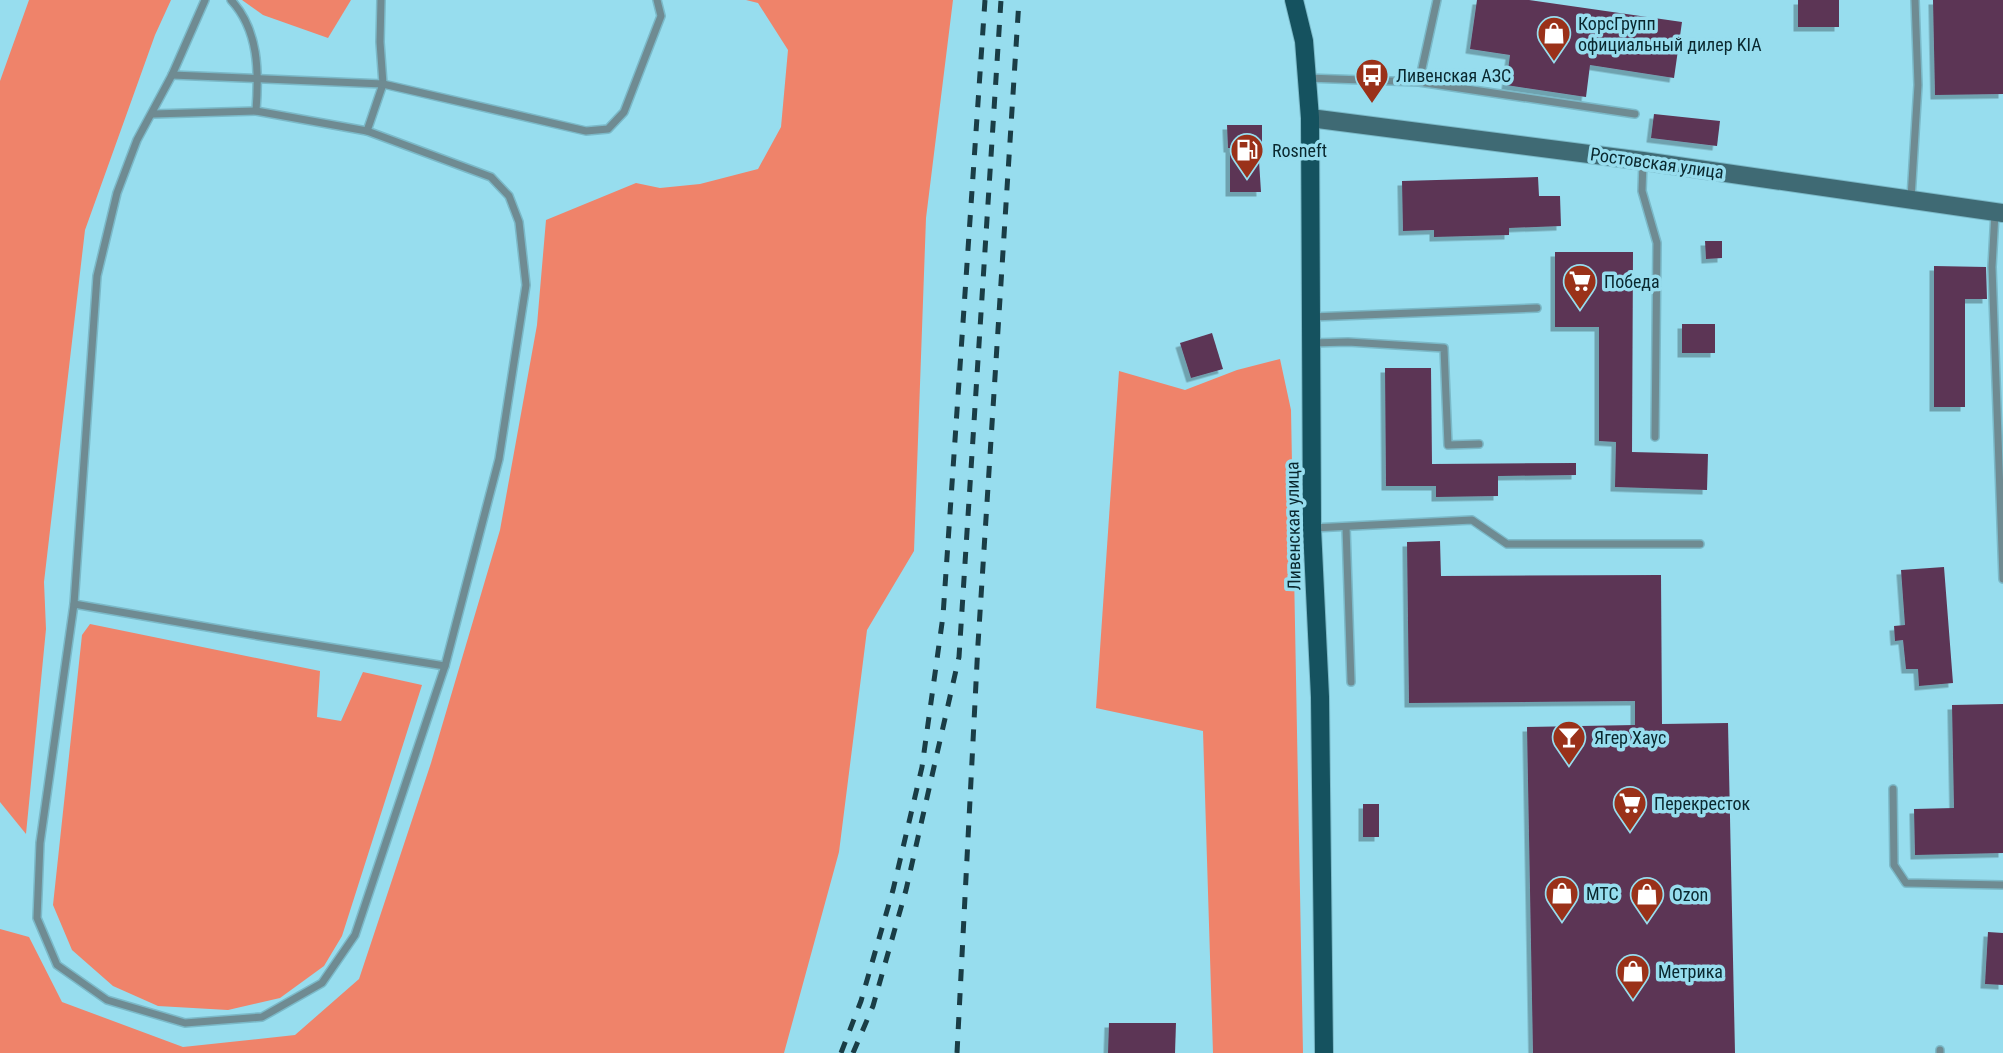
<svg xmlns="http://www.w3.org/2000/svg" width="2003" height="1053" viewBox="0 0 2003 1053" font-family="'Roboto Condensed',sans-serif">
<style>
.green{fill:#ef836a}
.building{fill:#5c3555;filter:url(#shadow)}
.lines{fill:none;stroke-linecap:round;stroke-linejoin:round}
.lane-casing{stroke:#7bb9c8;stroke-width:10}
.secondary-casing{stroke:#7bb9c8;stroke-width:20}
.primary-casing{stroke:#7bb9c8;stroke-width:20}
.lane{stroke:#6f8b92;stroke-width:7}
.secondary{stroke:#3f6a74;stroke-width:18}
.primary{stroke:#15525f;stroke-width:18}
.rail{stroke:#1a3d46;stroke-width:5;stroke-dasharray:12 12;stroke-linecap:butt}
.labels{text-anchor:middle;dominant-baseline:central;stroke-width:7;stroke-linejoin:round;paint-order:stroke}
.poi-label{font-size:18px;fill:#09272e;stroke:#97ddee;text-anchor:start}
.street-label{font-size:18px;fill:#09272e;stroke:#97ddee}
</style>
<defs>
<filter id="shadow"><feDropShadow dx="-4.5" dy="4.5" stdDeviation="0" flood-color="#0004"/></filter>
</defs>
<rect width="100%" height="100%" fill="#97ddee"/>
<g class="green">
<path d="M29,0H171L155,35L85,230L44,582L46,629L26,834L0,802V81Z"/>
<path d="M242,0H351L328,38L263,15Z"/>
<path d="M746,0H953L926,218L914,551L867,630L839,852L784,1053H0V929L29,937L62,1002L183,1047L295,1035L359,979L431,763L500,530L537,325L546,220L636,183L660,188L700,184L758,169L781,127L788,50L758,3Z"/>
<path d="M1280,359L1291,410L1303,1053H1213L1203,731L1096,708L1119,371L1185,390L1237,370Z"/>
<path d="M90,624L320,671L317,717L341,721L363,672L422,685L342,936L324,966L280,998L228,1010L158,1006L113,986L72,950L53,905L82,635Z"/>
</g>
<g class="building">
<path d="M1477,0H1529L1682,22L1674,78L1590,65L1586,97L1506,85L1510,55L1470,49Z"/>
<rect x="1798" y="0" width="41" height="27"/>
<path d="M1933,0H2003V94L1935,95Z"/>
<path d="M1654,114L1720,121L1717,146L1651,138Z"/>
<path d="M1227,125H1262V145H1258L1261,192H1230V148H1228Z"/>
<path d="M1538,177L1539,196H1560L1561,226L1509,228V235L1434,237V230L1403,231L1402,181Z"/>
<path d="M1705,241H1722V258L1706,259Z"/>
<path d="M1555,252H1633L1632,452L1708,454L1707,490L1615,487L1616,442L1599,441V327H1555Z"/>
<path d="M1934,266L1986,267L1987,299H1965V407H1934Z"/>
<rect x="1682" y="324" width="33" height="29"/>
<path d="M1212,333L1223,369L1191,378L1180,343Z"/>
<path d="M1385,368H1431L1432,464L1576,463V475L1498,476V496L1436,497V486H1386Z"/>
<path d="M1440,541L1441,576L1661,575L1662,724L1728,723L1735,1053H1533L1527,727L1635,725V701L1409,703L1407,542Z"/>
<path d="M1944,567L1953,683L1919,686L1918,669H1906L1903,640L1895,641L1894,626L1905,625L1901,570Z"/>
<path d="M2003,704V853L1915,855L1914,809L1954,808L1952,705Z"/>
<rect x="1363" y="804" width="16" height="33"/>
<path d="M1988,932L2003,933V985L1985,984Z"/>
<path d="M1109,1023H1176L1175,1053H1108Z"/>
</g>
<g class="lines">
<defs>
<g id="lane">
<path d="M205,0L172,75L137,140L117,193L97,276L74,604L40,843L37,918L57,965L107,1000L185,1023L262,1017L322,983L355,935L445,666L499,459L526,285L519,222L509,196L491,177L367,131L383,84L380,42L381,0"/>
<path d="M231,0C259,30 259,72 256,111"/>
<path d="M172,75L383,84L586,131L608,129L624,112L661,16L657,0"/>
<path d="M1307,78L1419,82L1437,0"/>
<path d="M1419,82L1635,114"/>
<path d="M153,114L256,111L367,131"/>
<path d="M1643,161L1642,191L1657,243L1655,437"/>
<path d="M1911,198L1918,85L1915,0"/>
<path d="M1995,213L1992,267L2003,579"/>
<path d="M1312,317L1537,308"/>
<path d="M1312,343L1348,342L1444,348L1448,445L1479,444"/>
<path d="M1346,527L1351,682"/>
<path d="M1313,528L1472,520L1507,544H1700"/>
<path d="M74,604L259,636L445,666"/>
<path d="M1893,789L1894,865L1906,883L2003,885"/>
<path d="M1940,1053V1050"/>
</g>
<path id="secondary" d="M1310,118L1643,161L2003,213"/>
<path id="primary" d="M1294,0L1304,41L1310,118L1312,528L1320,697L1324,1053"/>
</defs>
<use href="#lane" class="lane-casing"/>
<use href="#secondary" class="secondary-casing"/>
<use href="#primary" class="primary-casing"/>
<use href="#lane" class="lane"/>
<use href="#secondary" class="secondary"/>
<use href="#primary" class="primary"/>
<g class="rail">
<path d="M841,1053L861,1001L893,890L922,767L943,616L985,0"/>
<path d="M853,1053L873,1006L906,890L959,657L1001,0"/>
<path d="M957,1053L978,644L1019,0"/>
</g>
</g>
<defs>
<symbol id="shop-pin" viewBox="-11 -11 22 30"><path d="M0 17L-7.5 6A9.5 9.5 0 1 1 7.5 6Z" fill="#9a3119" stroke="#97ddee"/><path d="M-5-2.5h2.3a2.7 3.5 0 0 1 5.4 0H5L5.5 6h-11ZM-1.5-2.5h3a1.5 2.3 0 0 0-3 0Z" fill="#fff"/></symbol>
<symbol id="bus-pin" viewBox="-11 -11 22 30"><path d="M0 17L-7.5 6A9.5 9.5 0 1 1 7.5 6Z" fill="#9a3119" stroke="#97ddee"/><path d="M-5-6H5V4H4V6H2V4H-2V6H-4V4H-5ZM-3.5-4V0h7V-4ZM-3.5 1.2v1.5H-2V1.2ZM2 1.2v1.5H3.5V1.2Z" fill="#fff"/></symbol>
<symbol id="fuel-pin" viewBox="-11 -11 22 30"><path d="M0 17L-7.5 6A9.5 9.5 0 1 1 7.5 6Z" fill="#9a3119" stroke="#97ddee"/><path d="M-5.5-6h7V0h2V4h1.3V-2.5L3-4.5l.8-.8L6-3V5H2.5V1h-1V6h-7ZM-4.2-4.7v3.2H.2V-4.7Z" fill="#fff"/></symbol>
<symbol id="supermarket-pin" viewBox="-11 -11 22 30"><path d="M0 17L-7.5 6A9.5 9.5 0 1 1 7.5 6Z" fill="#9a3119" stroke="#97ddee"/><path d="M-6-5.5h2.5l.6 2H6L4.5 2H-2.5L-4.4-4H-6ZM-1.5 3.2a1.3 1.3 0 1 0 .1 0ZM3 3.2a1.3 1.3 0 1 0 .1 0Z" fill="#fff"/></symbol>
<symbol id="bar-pin" viewBox="-11 -11 22 30"><path d="M0 17L-7.5 6A9.5 9.5 0 1 1 7.5 6Z" fill="#9a3119" stroke="#97ddee"/><path d="M-6-5H6L.8 .8V4.5H3.5V6h-7V4.5H-.8V.8Z" fill="#fff"/></symbol>
</defs>
<g fill-rule="evenodd">
<use href="#shop-pin" x="1535" y="14" width="38" height="52"/>
<use href="#bus-pin" x="1353" y="56" width="38" height="52"/>
<use href="#fuel-pin" x="1228" y="131" width="38" height="52"/>
<use href="#supermarket-pin" x="1561" y="262" width="38" height="52"/>
<use href="#bar-pin" x="1550" y="718" width="38" height="52"/>
<use href="#supermarket-pin" x="1611" y="784" width="38" height="52"/>
<use href="#shop-pin" x="1543" y="874" width="38" height="52"/>
<use href="#shop-pin" x="1628" y="875" width="38" height="52"/>
<use href="#shop-pin" x="1614" y="952" width="38" height="52"/>
</g>
<g class="labels">
<g class="poi-label">
<text x="1578" y="23">КорсГрупп<tspan x="1578" dy="21">официальный дилер KIA</tspan></text>
<text x="1396" y="75">Ливенская АЗС</text>
<text x="1272" y="150">Rosneft</text>
<text x="1604" y="281">Победа</text>
<text x="1594" y="737">Ягер Хаус</text>
<text x="1654" y="803">Перекресток</text>
<text x="1586" y="893">МТС</text>
<text x="1672" y="894">Ozon</text>
<text x="1658" y="971">Метрика</text>
</g>
<g class="street-label">
<text transform="translate(1657 163) rotate(8)">Ростовская улица</text>
<text transform="translate(1293 526) rotate(-91)">Ливенская улица</text>
</g>
</g>
</svg>
